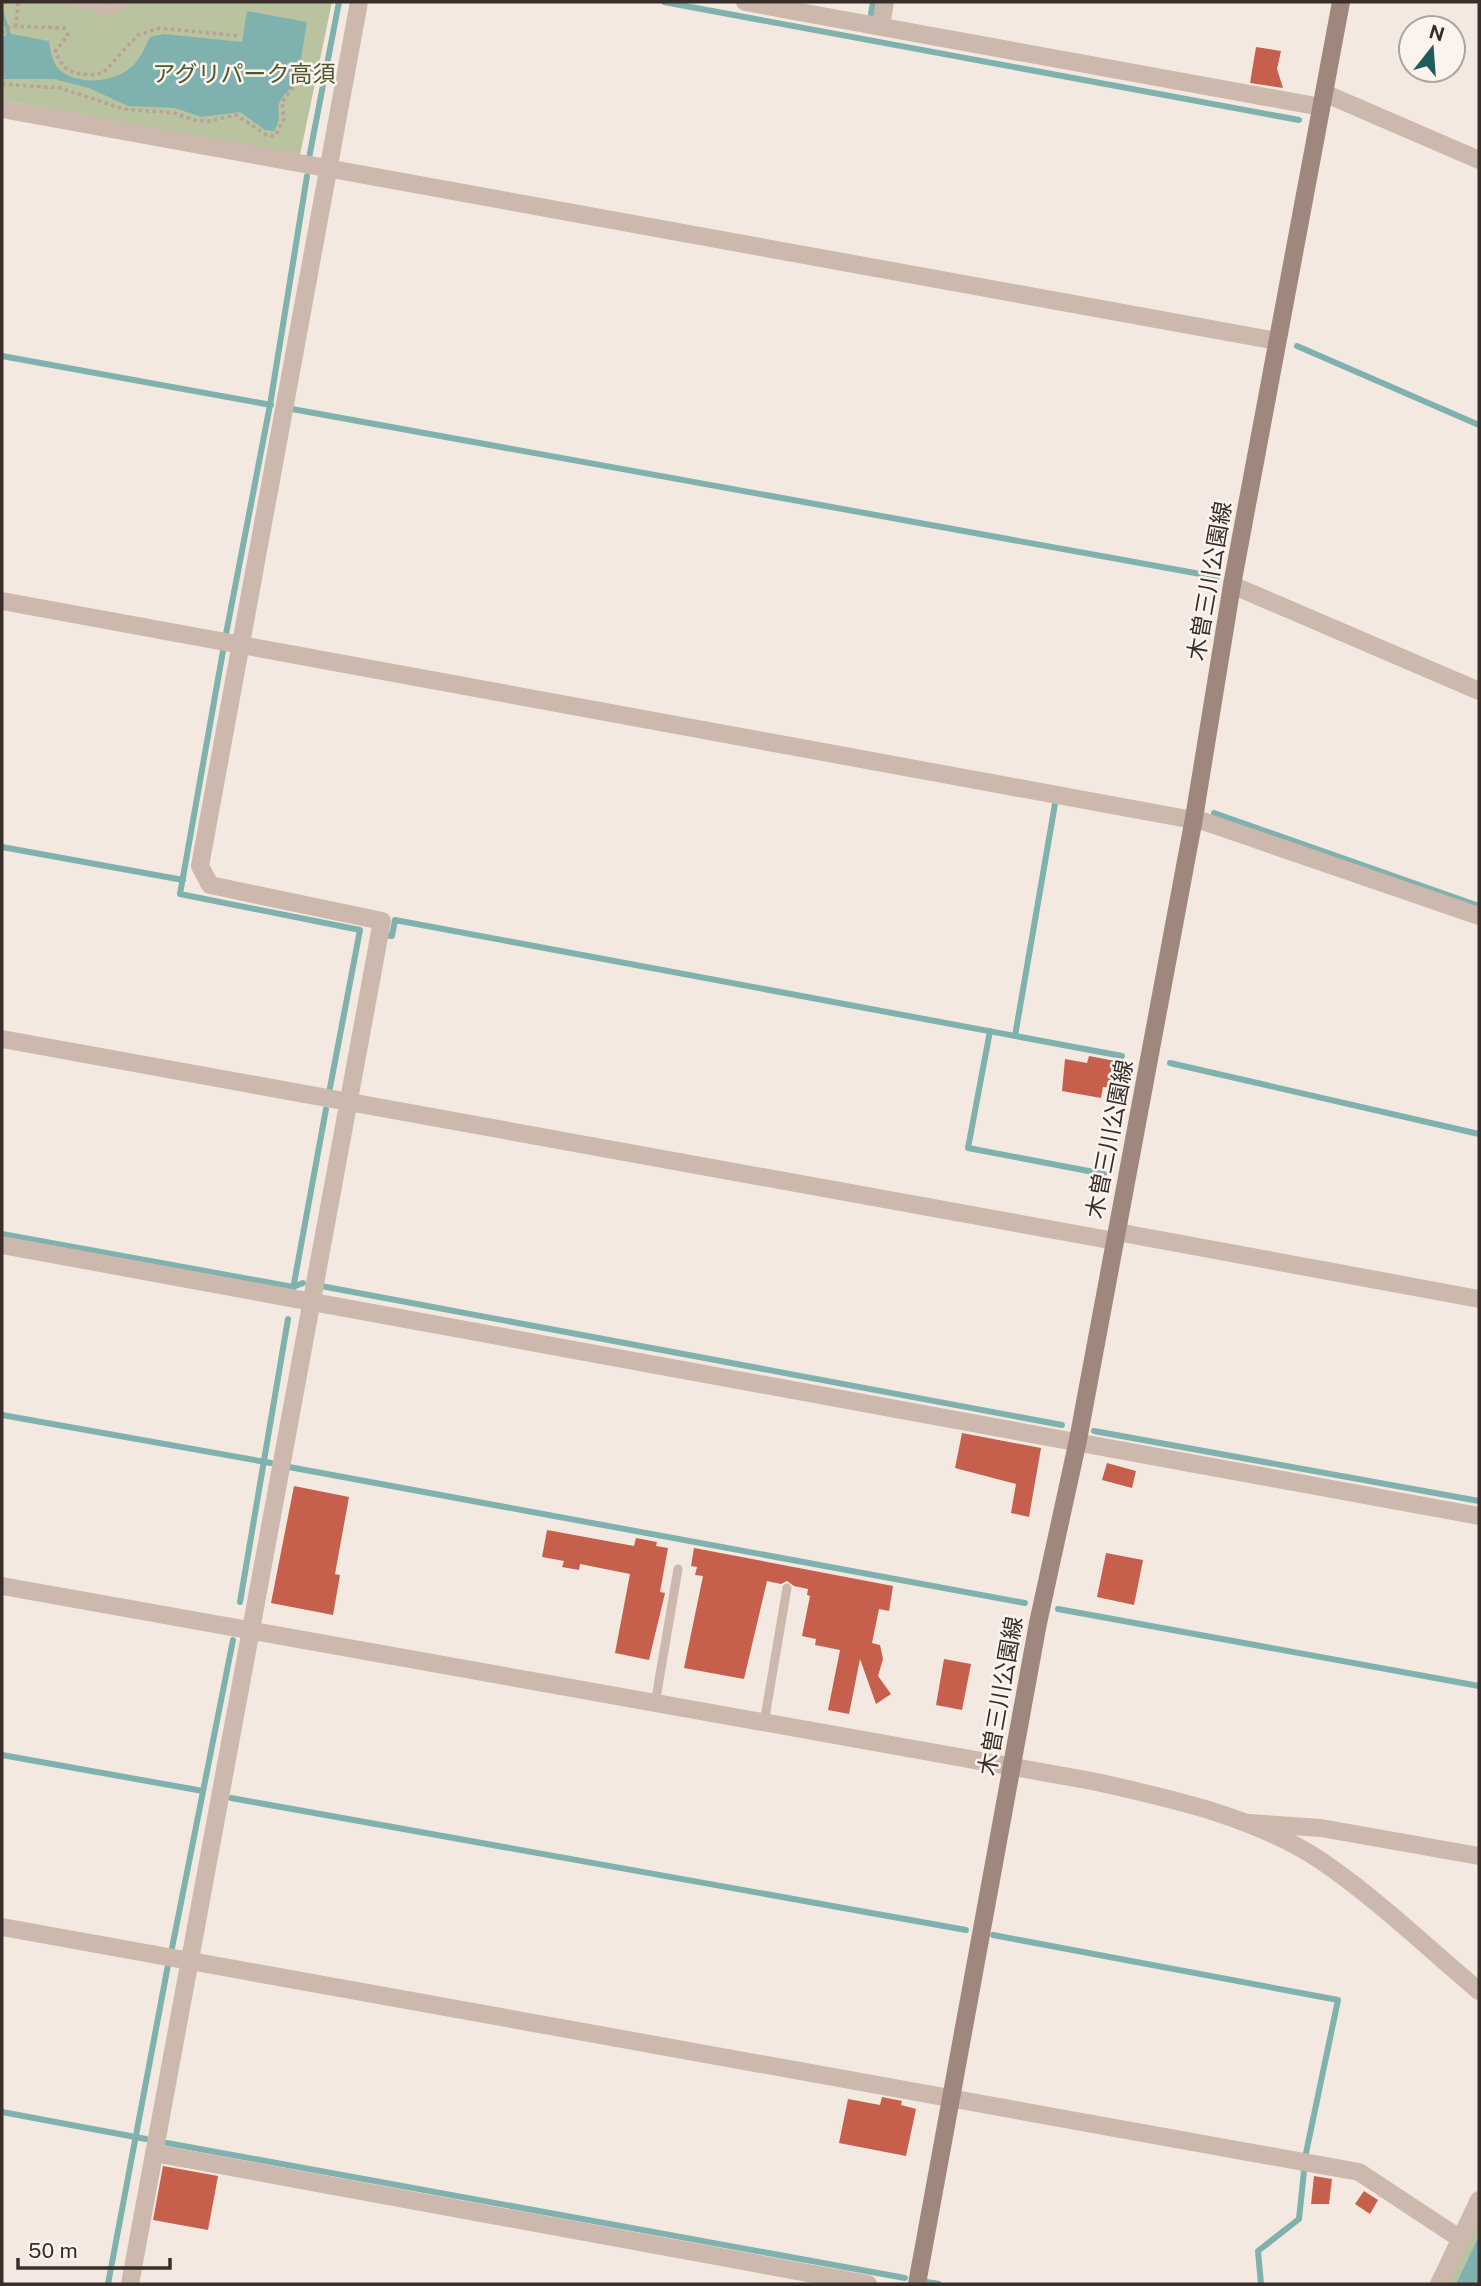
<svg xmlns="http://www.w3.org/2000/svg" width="1481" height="2286" viewBox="0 0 1481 2286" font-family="'Public Sans','Noto Sans JP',sans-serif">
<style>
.green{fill:#bac3a0}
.water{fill:#7fb1af}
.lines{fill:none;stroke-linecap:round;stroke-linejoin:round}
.stream{stroke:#7fb1af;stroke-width:6}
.building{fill:#c6604c}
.path{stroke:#b8a296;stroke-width:3.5;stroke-dasharray:3.5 3.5;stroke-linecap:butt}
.service{stroke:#ccb8ac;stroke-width:9}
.minor{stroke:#ccb8ac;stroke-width:18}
.tertiary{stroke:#ccb8ac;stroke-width:18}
.secondary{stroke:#a0877d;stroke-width:18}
.labels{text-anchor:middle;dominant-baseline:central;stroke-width:5;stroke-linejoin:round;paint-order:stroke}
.park-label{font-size:23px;fill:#4c582e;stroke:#fbf3ed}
.street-label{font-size:23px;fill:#3a2e2b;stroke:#fbf3ed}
</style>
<rect width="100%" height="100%" fill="#f3e9e0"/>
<g class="green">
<path d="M2,2H332L300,155L2,100Z"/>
<path d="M1479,2217V2284H1448Z"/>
</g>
<g class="water">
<path d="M2,7L11,34L49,41C50,48 52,60 57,67C72,86 112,83 129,69C139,62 145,47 150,37L164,34L242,42L247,11L307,22L297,83C264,110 288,108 274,131L265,130L240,112L201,117L175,108L128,106L89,88L54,79H2V38L7,34L2,19Z"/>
<path d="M1479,2236V2284H1456Z"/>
</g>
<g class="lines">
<g class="stream">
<path d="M664,2L1299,120"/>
<path d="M871,14L873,2"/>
<path d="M299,69L326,75"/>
<path d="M309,158L339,2"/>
<path d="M1297,346L1479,425"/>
<path d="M2,356L271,405"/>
<path d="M292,409L1217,577"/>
<path d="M226,634L270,405L307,176"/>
<path d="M223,651L180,894L360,930L329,1093"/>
<path d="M1214,813L1479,906"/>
<path d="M2,847L183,880"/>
<path d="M386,935L392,936L395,920L1122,1056"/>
<path d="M990,1031L968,1148L1104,1174"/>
<path d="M1015,1036L1055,804"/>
<path d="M1170,1063L1479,1134"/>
<path d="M2,1234L293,1287L303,1283"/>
<path d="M321,1286L1062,1425"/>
<path d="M293,1289L326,1109"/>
<path d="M2,1415L271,1463"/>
<path d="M1094,1431L1479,1501"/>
<path d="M289,1467L1025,1603"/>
<path d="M240,1602L288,1319"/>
<path d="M1058,1609L1479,1686"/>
<path d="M2,1755L203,1791"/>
<path d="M231,1798L966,1930"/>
<path d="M993,1935L1338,2000L1306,2153"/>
<path d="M172,1948L233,1640"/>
<path d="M2,2112L146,2139"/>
<path d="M167,2143L905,2278"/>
<path d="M927,2282L939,2284"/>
<path d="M108,2284L168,1965"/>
<path d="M1261,2284L1258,2251L1299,2219L1304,2171"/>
</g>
</g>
<g class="building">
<path d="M1256,47L1281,51L1277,69L1283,88L1250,83Z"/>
<path d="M1089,1056L1115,1061L1110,1088L1103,1087L1101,1098L1062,1091L1065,1059L1087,1063Z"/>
<path d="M962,1433L1041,1448L1029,1517L1011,1513L1016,1484L955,1468Z"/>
<path d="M1107,1463L1136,1471L1132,1488L1102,1480Z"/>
<path d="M294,1486L349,1497L335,1574L340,1575L333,1615L271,1603Z"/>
<path d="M547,1530L634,1546L636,1538L657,1542L656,1546L668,1548L660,1592L665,1593L649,1660L615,1653L630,1574L580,1564L579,1570L562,1567L564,1561L542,1557Z"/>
<path d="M694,1548L893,1586L889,1611L879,1609L872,1643L880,1645L883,1659L878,1676L891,1694L876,1704L860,1659L849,1714L828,1710L840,1650L815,1645L816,1639L802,1636L810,1596L807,1595L808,1589L794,1586L787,1581L781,1584L767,1581L744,1679L684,1668L703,1576L695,1575L697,1567L691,1566Z"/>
<path d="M1106,1553L1143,1560L1134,1605L1097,1597Z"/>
<path d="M944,1659L971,1664L962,1710L936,1705Z"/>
<path d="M882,2097L902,2101L901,2105L916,2109L906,2156L839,2143L848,2099L880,2105Z"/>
<path d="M163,2166L218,2176L208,2230L153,2220Z"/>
<path d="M1314,2176L1332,2179L1329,2204H1311Z"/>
<path d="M1364,2191L1378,2200L1370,2214L1355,2204Z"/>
</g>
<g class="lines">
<g class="path">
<path d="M16,27L18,2"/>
<path d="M2,33L10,26L64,28L68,35L55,52L64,67L75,73L90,75L103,73L138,35L160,28L240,36"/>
<path d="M2,84L60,88L124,109L174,113L194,120L209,121L236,115L267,135L275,136L284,119L282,102L300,79"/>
</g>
<g class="service">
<path d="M70,2L111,10L129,2"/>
<path d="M655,1704L678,1569"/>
<path d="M764,1723L787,1588"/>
</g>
<g class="minor">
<path d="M745,2L1321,107"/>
<path d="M881,26L885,2"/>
<path d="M1324,93L1479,160"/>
<path d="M2,109L1277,341"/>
<path d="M1232,585L1479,691"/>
<path d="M2,601L1193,820"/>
<path d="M1194,818L1479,916"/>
<path d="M2,1039L1115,1241"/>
<path d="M1117,1232L1479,1299"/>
<path d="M2,1245L1479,1516"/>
<path d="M1248,1823L1321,1828L1479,1856"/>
<path d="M2,1927L1359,2172L1459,2238"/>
<path d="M154,2153L868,2284"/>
<path d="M130,2284L382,921L210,885L200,866L359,2"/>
<path d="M1439,2284L1479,2200"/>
</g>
<path class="tertiary" d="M2,1586L1092,1781C1172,1799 1254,1816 1323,1862C1378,1900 1428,1948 1479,1991"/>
<path class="secondary" d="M917,2284L1038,1623L1078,1440L1194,818L1232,585L1341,2"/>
</g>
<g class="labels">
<g class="park-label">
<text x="244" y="73">アグリパーク高須</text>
</g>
<g class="street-label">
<text transform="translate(1209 581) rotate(-80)">木曽三川公園線</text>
<text transform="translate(1109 1139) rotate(-79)">木曽三川公園線</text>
<text transform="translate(1000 1696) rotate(-80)">木曽三川公園線</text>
</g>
</g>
<rect width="1481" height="2286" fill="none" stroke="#3a2e2b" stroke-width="7"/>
<g transform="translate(1432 49) rotate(17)"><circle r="33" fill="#fbf3ed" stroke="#aea49f" stroke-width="2"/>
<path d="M0-5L12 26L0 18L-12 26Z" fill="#205c5b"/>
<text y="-10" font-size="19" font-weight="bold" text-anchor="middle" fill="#3a2e2b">N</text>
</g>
<path d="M18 2258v10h152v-10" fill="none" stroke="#3a2e2b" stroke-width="3.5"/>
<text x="28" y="2258" font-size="21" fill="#3a2e2b" stroke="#fbf3ed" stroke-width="5" paint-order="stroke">50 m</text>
</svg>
